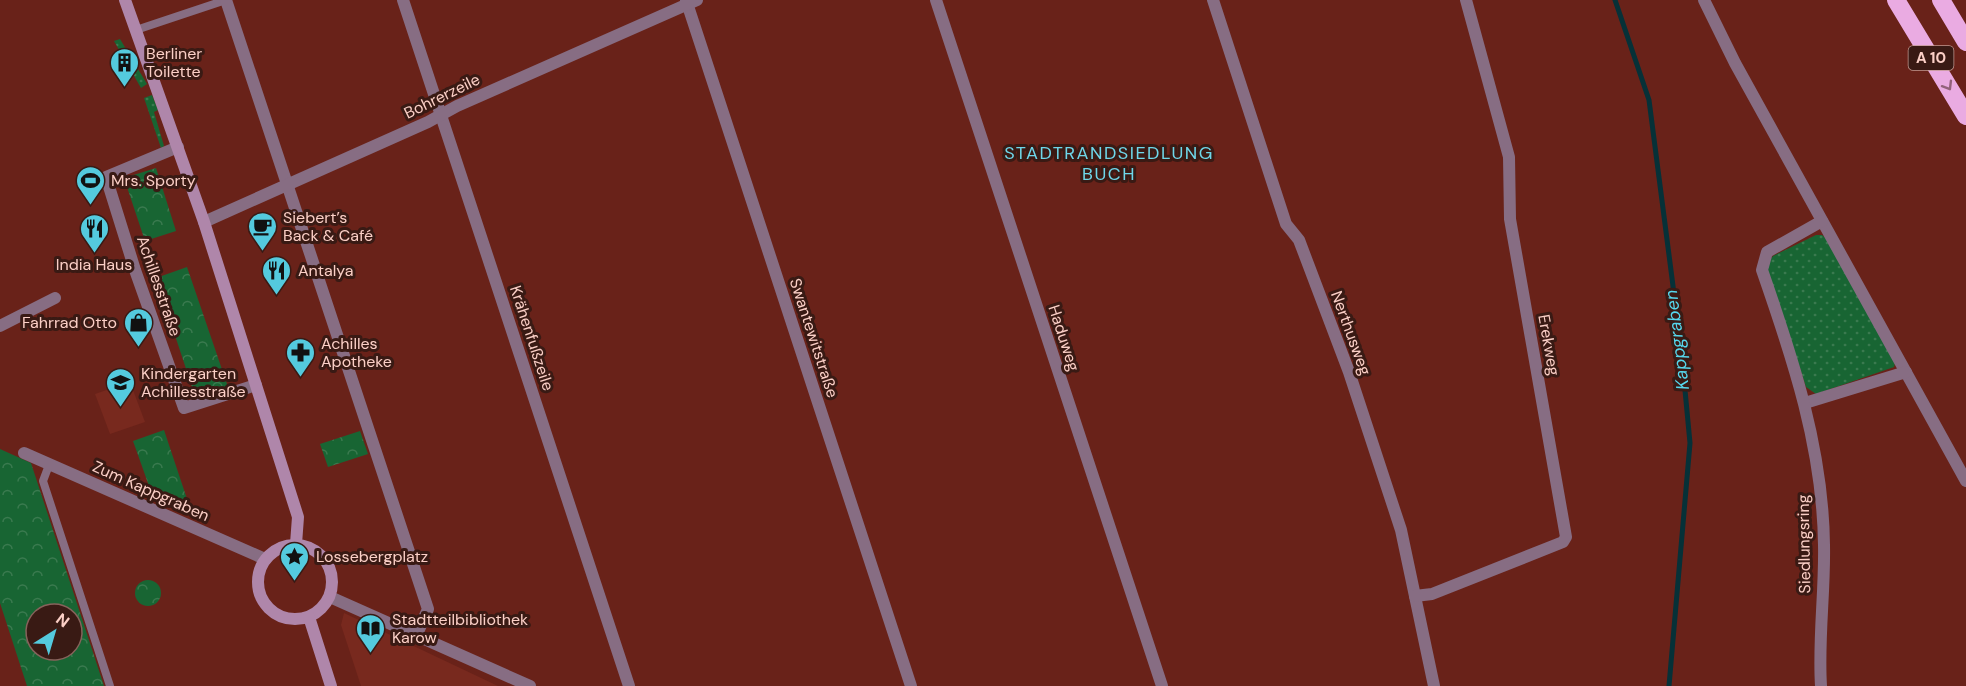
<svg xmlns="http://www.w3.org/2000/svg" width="1966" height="686" viewBox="0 0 1966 686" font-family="'DM Sans',sans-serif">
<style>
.built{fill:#78291e}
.grass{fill:url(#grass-dots)}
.park{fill:url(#park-crowns);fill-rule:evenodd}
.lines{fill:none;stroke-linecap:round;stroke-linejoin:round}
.stream{stroke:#063138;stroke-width:5}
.lane{stroke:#876d83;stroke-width:8}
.street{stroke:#876d83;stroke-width:12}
.secondary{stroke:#af86aa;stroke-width:12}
.highway{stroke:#eaabe2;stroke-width:18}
.oneway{stroke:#92627b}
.labels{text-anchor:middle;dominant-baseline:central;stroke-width:6;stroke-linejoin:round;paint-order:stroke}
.shield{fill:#391a14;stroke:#c19991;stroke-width:1.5}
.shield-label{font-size:15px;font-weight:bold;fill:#fbcfc6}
.poi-label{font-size:16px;fill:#fbcfc6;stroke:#391a14;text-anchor:start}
.street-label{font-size:16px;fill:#fbcfc6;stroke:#391a14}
.neighbourhood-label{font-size:18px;letter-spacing:1.5px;fill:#6fd7ea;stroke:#391a14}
.water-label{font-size:18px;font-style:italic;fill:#56d7ed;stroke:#391a14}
</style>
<defs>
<pattern id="grass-dots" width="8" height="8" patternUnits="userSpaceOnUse" patternTransform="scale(1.5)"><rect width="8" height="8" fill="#186533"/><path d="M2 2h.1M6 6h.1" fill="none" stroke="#3a7a4f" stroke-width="1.8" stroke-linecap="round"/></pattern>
<pattern id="park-crowns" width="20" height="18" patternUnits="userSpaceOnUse" patternTransform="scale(1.5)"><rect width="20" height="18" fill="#186533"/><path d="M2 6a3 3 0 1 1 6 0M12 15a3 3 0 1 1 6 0" fill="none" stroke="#3a7a4f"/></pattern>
</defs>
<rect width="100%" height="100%" fill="#692219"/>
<g class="built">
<path d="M130,382L145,422L110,434L95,394Z"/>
<path d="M344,613L498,686H361L341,625Z"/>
</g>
<g class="grass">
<path d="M120,39L147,84L141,88L114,41Z"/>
<path d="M152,95L158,110L154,112L164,146L161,148L144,98Z"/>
<path d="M1816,235H1822L1827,239L1895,363L1894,367L1816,394L1806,387L1768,271V262L1773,256Z"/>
</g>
<g class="park">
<path d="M156,168L176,231L145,241L124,178Z"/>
<path d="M187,267L228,387L196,399L156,278Z"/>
<path d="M164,430L188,502L149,486L133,441Z"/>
<path d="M360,431L368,454L328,467L320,444Z"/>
<path d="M0,449L31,463L104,686H27L0,603ZM36,614H72V650H36Z"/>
<circle cx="148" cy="593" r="13"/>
</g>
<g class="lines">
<path class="stream" d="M1615,0L1649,100L1681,348L1690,443L1669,686"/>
<g class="lane">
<path d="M136,30L226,0"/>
<path d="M49,465L43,481L110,686"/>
</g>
<g class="street">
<path d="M226,0L428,609L417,634"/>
<path d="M403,0L629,686"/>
<path d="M686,0L911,686"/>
<path d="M936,0L1162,686"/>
<path d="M1213,0L1286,224L1299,240L1349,372L1401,530L1434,686"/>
<path d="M1704,0L1735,63L1966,481"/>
<path d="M178,147L106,177L135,270L184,408L256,385"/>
<path d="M204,222L428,122L457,106L697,0"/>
<path d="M0,326L55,298"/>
<path d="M1805,403L1906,372"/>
<path d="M24,453L265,559"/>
<path d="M1415,596L1432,594L1563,542L1566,537L1510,219L1509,157L1466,0"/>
<path d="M330,597L530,686"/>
<path d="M1821,686C1818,639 1825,592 1824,545C1823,449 1793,359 1762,270L1767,252L1822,221"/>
</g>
<g class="secondary">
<path d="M125,0L204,222L298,517L296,544"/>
<circle cx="295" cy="582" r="37"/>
<path d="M309,617L331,686"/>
</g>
<g class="highway">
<path d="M1896,0L1966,116"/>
<path d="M1941,0L1966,42"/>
</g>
</g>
<defs><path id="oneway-chevron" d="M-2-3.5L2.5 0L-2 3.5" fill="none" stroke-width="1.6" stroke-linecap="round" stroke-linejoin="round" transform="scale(1.5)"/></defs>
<use class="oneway" href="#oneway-chevron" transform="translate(1948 86) rotate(59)"/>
<defs>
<symbol id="building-pin" viewBox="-11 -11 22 30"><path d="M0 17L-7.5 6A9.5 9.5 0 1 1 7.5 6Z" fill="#54cade" stroke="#391a14"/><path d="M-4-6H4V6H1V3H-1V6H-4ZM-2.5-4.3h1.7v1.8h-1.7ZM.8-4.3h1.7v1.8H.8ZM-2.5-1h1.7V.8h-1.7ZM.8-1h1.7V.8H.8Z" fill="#111"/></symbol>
<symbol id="stadium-pin" viewBox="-11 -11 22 30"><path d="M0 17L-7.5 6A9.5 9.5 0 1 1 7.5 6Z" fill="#54cade" stroke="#391a14"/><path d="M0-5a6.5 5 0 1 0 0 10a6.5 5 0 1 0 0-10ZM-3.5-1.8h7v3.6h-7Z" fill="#111"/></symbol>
<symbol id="cafe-pin" viewBox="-11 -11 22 30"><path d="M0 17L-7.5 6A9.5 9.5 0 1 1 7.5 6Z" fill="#54cade" stroke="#391a14"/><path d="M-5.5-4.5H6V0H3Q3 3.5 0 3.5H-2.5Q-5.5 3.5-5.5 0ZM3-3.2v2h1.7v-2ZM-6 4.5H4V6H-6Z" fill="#111"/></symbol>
<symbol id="restaurant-pin" viewBox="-11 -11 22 30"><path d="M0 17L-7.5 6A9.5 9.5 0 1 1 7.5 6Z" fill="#54cade" stroke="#391a14"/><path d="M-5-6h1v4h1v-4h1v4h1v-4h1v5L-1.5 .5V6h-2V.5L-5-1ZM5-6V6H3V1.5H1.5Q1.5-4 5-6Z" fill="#111"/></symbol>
<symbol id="shop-pin" viewBox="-11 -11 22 30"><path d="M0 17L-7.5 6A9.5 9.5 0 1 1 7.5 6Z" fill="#54cade" stroke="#391a14"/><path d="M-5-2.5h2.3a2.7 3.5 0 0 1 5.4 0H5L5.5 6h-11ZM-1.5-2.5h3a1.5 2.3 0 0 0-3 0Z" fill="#111"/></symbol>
<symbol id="pharmacy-pin" viewBox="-11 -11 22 30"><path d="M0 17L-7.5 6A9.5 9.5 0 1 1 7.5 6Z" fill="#54cade" stroke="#391a14"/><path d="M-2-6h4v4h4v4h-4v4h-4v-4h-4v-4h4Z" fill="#111"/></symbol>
<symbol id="school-pin" viewBox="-11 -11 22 30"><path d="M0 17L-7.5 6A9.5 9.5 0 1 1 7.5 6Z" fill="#54cade" stroke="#391a14"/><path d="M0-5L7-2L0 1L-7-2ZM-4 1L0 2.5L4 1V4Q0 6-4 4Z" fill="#111"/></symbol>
<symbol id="sight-pin" viewBox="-11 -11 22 30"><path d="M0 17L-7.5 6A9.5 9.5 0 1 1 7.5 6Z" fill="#54cade" stroke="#391a14"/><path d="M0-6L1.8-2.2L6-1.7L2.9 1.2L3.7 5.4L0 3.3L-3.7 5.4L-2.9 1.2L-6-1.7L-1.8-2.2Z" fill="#111"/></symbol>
<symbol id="library-pin" viewBox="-11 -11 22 30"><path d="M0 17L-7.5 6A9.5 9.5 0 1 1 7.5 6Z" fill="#54cade" stroke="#391a14"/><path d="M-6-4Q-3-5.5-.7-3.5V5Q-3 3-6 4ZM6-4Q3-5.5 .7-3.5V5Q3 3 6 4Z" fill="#111"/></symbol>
</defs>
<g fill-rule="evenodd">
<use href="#building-pin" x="108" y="46" width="33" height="45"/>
<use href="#stadium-pin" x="74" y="164" width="33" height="45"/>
<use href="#cafe-pin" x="246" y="210" width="33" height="45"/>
<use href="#restaurant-pin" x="78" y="212" width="33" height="45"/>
<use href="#restaurant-pin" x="260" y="254" width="33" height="45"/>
<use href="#shop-pin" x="122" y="306" width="33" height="45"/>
<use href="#pharmacy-pin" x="284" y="336" width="33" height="45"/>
<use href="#school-pin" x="104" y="366" width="33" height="45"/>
<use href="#sight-pin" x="278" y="540" width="33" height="45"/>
<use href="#library-pin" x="354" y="612" width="33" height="45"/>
</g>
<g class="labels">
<rect class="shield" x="1908.5" y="46" width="45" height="24" rx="4.5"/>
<g class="shield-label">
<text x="1931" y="58">A 10</text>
</g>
<g class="poi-label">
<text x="146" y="53">Berliner<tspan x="146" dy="18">Toilette</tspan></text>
<text x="111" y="180">Mrs. Sporty</text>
<text x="283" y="217">Siebert’s<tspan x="283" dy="18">Back &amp; Café</tspan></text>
<text x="94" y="264" text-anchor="middle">India Haus</text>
<text x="298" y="270">Antalya</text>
<text x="117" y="322" text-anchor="end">Fahrrad Otto</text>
<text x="321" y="343">Achilles<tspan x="321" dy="18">Apotheke</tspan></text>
<text x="141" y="373">Kindergarten<tspan x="141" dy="18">Achillesstraße</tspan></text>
<text x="316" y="556">Lossebergplatz</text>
<text x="392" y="619">Stadtteilbibliothek<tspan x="392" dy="18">Karow</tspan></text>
</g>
<g class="street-label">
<text transform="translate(442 96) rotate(-26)">Bohrerzeile</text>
<text transform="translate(159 286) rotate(71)">Achillesstraße</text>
<text transform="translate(1351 333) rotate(70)">Nerthusweg</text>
<text transform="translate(532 338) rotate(72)">Krähenfußzeile</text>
<text transform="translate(814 338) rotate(72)">Swantewitstraße</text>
<text transform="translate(1064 338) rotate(72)">Haduweg</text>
<text transform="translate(1549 345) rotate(80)">Erekweg</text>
<text transform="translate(151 491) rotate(24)">Zum Kappgraben</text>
<text transform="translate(1804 544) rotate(-91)">Siedlungsring</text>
</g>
<g class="neighbourhood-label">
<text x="1109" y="153">STADTRANDSIEDLUNG<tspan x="1109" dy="21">BUCH</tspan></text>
</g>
<g class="water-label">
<text transform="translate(1677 340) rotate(-97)">Kappgraben</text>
</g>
</g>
<g transform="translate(54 632) rotate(37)"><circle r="28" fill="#391a14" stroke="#87625b" stroke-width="1.5"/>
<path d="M0-4.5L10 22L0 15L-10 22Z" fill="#54cade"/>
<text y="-9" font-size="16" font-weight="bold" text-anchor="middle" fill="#fbcfc6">N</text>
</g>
</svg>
